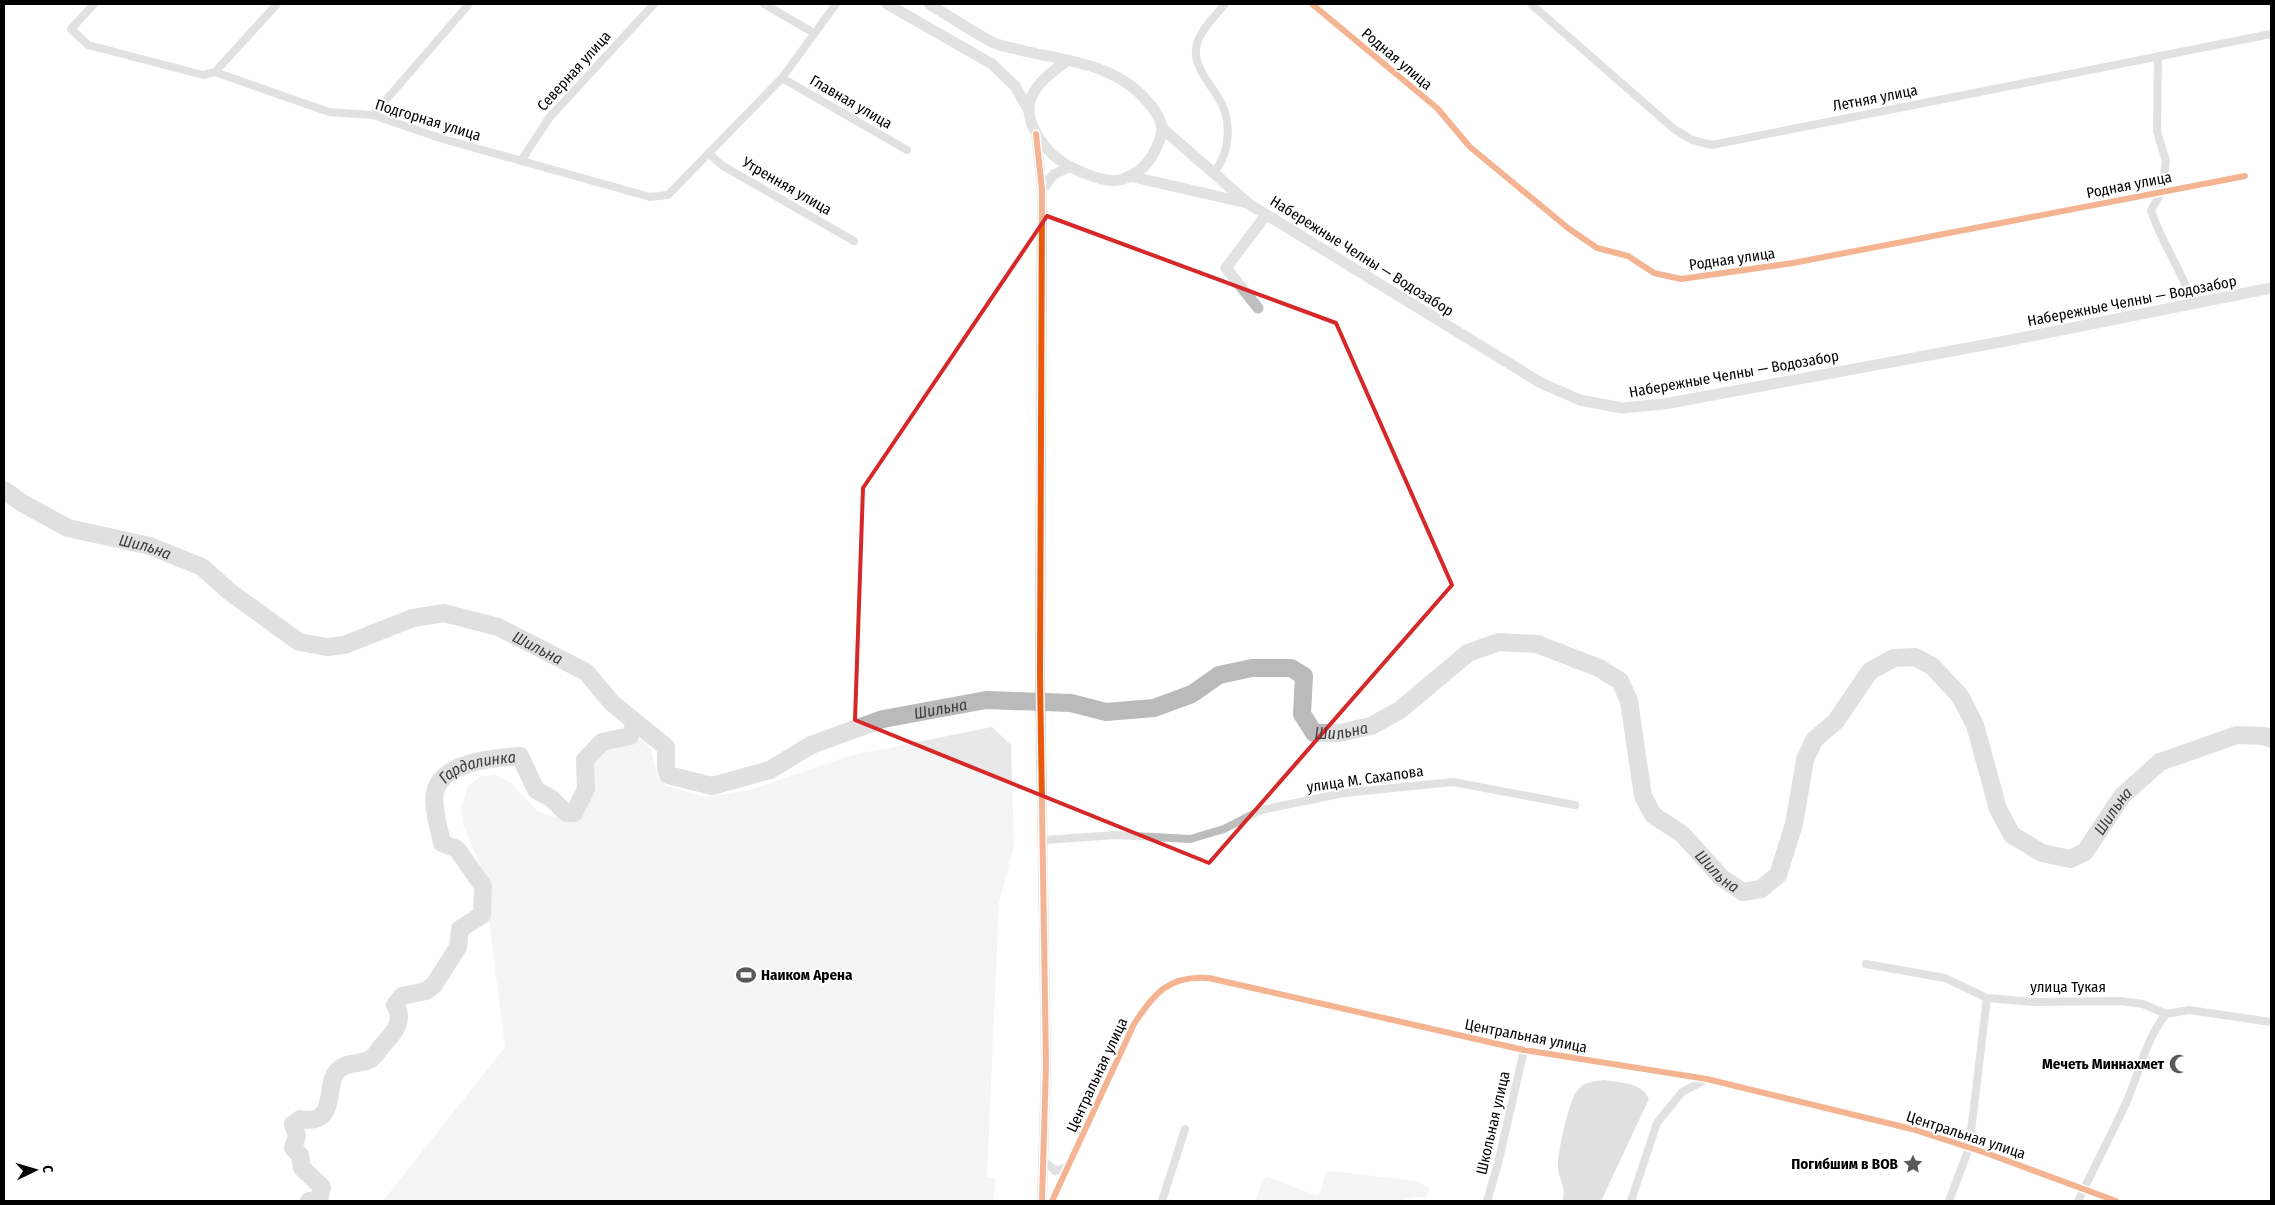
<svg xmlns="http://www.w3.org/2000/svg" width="2275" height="1205" viewBox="0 0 2275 1205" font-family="'Fira Sans Condensed',sans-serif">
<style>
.green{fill:#e8e8e8}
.water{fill:#bababa}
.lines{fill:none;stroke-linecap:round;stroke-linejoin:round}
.river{stroke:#bababa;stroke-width:18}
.minor{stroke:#bdbdbd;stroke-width:8}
.tertiary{stroke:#bdbdbd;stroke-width:10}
.secondary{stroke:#bfbfbf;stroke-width:11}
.cycleway-casing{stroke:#fff;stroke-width:9}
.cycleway{stroke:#e8590c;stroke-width:6}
.marked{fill:none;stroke:#d62828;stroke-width:4;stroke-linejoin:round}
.labels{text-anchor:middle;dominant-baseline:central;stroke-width:4;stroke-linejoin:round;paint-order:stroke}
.street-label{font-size:15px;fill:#000;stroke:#fff}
.poi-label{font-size:15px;font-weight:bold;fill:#000;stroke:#fff;text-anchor:end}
.water-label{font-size:16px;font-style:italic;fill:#3d3d3d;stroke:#fff}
</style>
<rect width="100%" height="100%" fill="#fff"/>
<g class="green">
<path d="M992,727L1011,745L1014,846L999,902L987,1177L995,1178L994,1201H383L505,1047L483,873L463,824L461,807L468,786L481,776L495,775L510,782L537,811L556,818L574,817L591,792L590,773L595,753L605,739L614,735L626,734L642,740L651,749L657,776L665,785L703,797L749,790L849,756Z"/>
<path d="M1332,1171L1416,1181L1430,1189L1426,1197H1413L1400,1201H1255L1263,1179L1268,1177L1315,1195L1321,1192L1325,1173Z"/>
</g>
<path class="water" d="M1604,1080C1620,1083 1642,1082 1649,1099L1601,1201H1563C1566,1184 1559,1181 1558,1167C1557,1154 1569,1102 1576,1092C1583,1082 1594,1081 1604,1080Z"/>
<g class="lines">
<g class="river">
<path id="s1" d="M4,490L22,503L68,528L150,546L202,567L230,592L299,642L327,647L344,645L413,618L444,613L498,627L586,672L612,703L666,747V769L668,775L712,786L770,770L811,745L883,719L986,700L1071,703L1106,712L1154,708L1192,694L1219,675L1252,668H1291L1304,676L1302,714L1314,733H1339L1371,726L1400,710L1468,653L1499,642L1537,644L1599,668L1620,681L1629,701L1643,796L1653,815L1682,834L1722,878L1743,892L1761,889L1778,875L1794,824L1805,760L1814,740L1836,721L1870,671L1894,658L1915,657L1932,666L1960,696L1975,725L1998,809L2012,835L2042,853L2070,859L2085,852L2122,796L2160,762L2237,735L2264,736L2271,739"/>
<path id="s2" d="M309,1201L319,1200L322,1187L302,1168L300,1155L293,1148L297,1136L293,1124L300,1119C340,1126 323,1085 338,1070C348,1061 360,1065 371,1059C374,1057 378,1051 381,1047C392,1035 406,1021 395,1005L402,996L426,991L434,985L458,947L460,929L482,915L483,886L457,849L442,843C439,828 432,807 435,792C443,761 494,758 520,756L536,790L552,799L566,813H574L586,789L585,760L602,742L630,736L635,724"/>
</g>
<g class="minor">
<path d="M94,4L71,29L88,45L203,75L215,72L329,112L373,115L443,139L650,197L668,195L782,78L836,4"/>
<path d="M764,4L814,33"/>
<path d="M1312,4L1437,108L1470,147L1568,228L1597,248L1628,256L1654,273L1681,279L1793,263L2245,176"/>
<path d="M1531,4L1674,129L1692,140L1712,145L2271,34"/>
<path d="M2158,56L2157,131L2166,161L2162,191L2151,210C2161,243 2183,271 2193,305"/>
<path d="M215,72L277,4"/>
<path d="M782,78L907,150"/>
<path d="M373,115L469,4"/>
<path d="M708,153L723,166L854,241"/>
<path d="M521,161L549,118L654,4"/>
<path d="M1214,173C1231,151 1233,118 1216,94C1208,82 1194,65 1196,49C1198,32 1215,16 1225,4"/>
<path d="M1044,840L1116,835L1190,839L1224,829L1261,810L1344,793L1453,782L1575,805"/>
<path d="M1866,964L1945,978L1987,998L2035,1002L2120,1001L2143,1004L2166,1014L2189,1010L2271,1022"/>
<path d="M1044,1161L1055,1171L1067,1167"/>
<path d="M1052,1201L1134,1024C1154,993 1169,975 1209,978L1524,1050L1707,1079L1912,1129L1986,1153L2116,1201"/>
<path d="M1162,1201L1185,1129"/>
<path d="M1487,1201L1498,1164L1524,1050"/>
<path d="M1631,1201L1657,1123L1682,1092L1707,1079"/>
<path d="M1949,1201L1969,1148L1987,998"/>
<path d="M2078,1201C2094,1168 2111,1135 2127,1101C2140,1070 2145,1041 2166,1014"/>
</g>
<g class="tertiary">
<path d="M1036,134L1042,190L1040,676L1046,1065L1042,1201"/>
<path d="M1042,190L1054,174L1071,167"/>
</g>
<g class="secondary">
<path d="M887,4L992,64L1015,86L1028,109"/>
<path d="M929,4C951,17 972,32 994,43C1003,47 1014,48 1024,51C1067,61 1116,64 1147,101C1153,107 1161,119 1162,128C1162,136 1156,149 1152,156C1145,167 1136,175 1123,179C1104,186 1061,165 1048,150C1039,140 1029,124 1029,110C1028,88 1052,72 1067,61"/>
<path d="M1162,128L1249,204L1541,383L1580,400L1622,408L1664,404L2011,340L2271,288"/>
<path d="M1129,176L1247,203"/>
<path d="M1258,308L1226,268L1266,215"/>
</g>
<defs>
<g id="cycleway">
<path d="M1312,4L1437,108L1470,147L1568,228L1597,248L1628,256L1654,273L1681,279L1793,263L2245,176"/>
<path d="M1036,134L1042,190L1040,676L1046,1065L1042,1201"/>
<path d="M1052,1201L1134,1024C1154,993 1169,975 1209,978L1524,1050L1707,1079L1912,1129L1986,1153L2116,1201"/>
</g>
</defs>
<use href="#cycleway" class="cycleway-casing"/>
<use href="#cycleway" class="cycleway"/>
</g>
<path d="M0 0H2275V1205H0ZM1047,216L1336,323L1452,585L1209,863L855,720L863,488Z" fill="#fff" fill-opacity=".55" fill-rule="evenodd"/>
<path class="marked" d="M1047,216L1336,323L1452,585L1209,863L855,720L863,488Z"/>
<defs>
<symbol id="stadium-bare" viewBox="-9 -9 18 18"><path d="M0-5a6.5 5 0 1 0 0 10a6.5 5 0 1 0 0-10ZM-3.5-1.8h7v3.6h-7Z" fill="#595959" stroke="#fff" stroke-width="2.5" paint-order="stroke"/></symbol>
<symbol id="mosque-bare" viewBox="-9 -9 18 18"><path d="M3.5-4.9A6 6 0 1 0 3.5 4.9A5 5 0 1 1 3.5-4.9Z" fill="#595959" stroke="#fff" stroke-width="2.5" paint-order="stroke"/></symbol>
<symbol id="sight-bare" viewBox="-9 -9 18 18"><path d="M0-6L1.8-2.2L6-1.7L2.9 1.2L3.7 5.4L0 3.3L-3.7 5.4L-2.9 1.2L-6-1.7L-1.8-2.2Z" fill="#595959" stroke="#fff" stroke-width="2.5" paint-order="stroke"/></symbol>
</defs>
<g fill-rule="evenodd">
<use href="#stadium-bare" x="732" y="961" width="28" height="28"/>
<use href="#mosque-bare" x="2165" y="1050" width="28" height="28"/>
<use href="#sight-bare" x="1899" y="1150" width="28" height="28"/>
</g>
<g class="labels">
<g class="street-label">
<text transform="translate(1397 59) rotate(40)">Родная улица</text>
<text transform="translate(574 71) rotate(-48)">Северная улица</text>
<text transform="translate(1875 98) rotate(-11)">Летняя улица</text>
<text transform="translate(851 102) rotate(30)">Главная улица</text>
<text transform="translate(428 120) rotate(17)">Подгорная улица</text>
<text transform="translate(2129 185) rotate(-11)">Родная улица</text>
<text transform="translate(787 186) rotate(30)">Утренняя улица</text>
<text transform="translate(1362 256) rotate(32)">Набережные Челны — Водозабор</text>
<text transform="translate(1732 259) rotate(-8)">Родная улица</text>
<text transform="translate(2132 301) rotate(-11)">Набережные Челны — Водозабор</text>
<text transform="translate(1734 374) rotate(-10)">Набережные Челны — Водозабор</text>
<text transform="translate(1365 779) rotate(-8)">улица М. Сахапова</text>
<text x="2068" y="987">улица Тукая</text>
<text transform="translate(1526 1036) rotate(11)">Центральная улица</text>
<text transform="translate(1097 1075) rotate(-65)">Центральная улица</text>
<text transform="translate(1493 1123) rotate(-77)">Школьная улица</text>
<text transform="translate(1966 1135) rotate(18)">Центральная улица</text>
</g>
<g class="poi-label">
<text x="761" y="975" text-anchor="start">Наиком Арена</text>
<text x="2164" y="1064">Мечеть Миннахмет</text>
<text x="1898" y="1164">Погибшим в ВОВ</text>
</g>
<g class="water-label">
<text stroke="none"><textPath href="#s1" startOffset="154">Шильна</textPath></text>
<text stroke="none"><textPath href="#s1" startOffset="589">Шильна</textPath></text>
<text stroke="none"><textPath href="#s1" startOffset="1070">Шильна</textPath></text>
<text stroke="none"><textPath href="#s1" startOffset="1535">Шильна</textPath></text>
<text stroke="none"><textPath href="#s2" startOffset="610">Гардалинка</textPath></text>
<text stroke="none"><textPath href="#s1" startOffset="2766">Шильна</textPath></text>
<text stroke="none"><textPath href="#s1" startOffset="2075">Шильна</textPath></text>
</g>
</g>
<rect width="2275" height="1205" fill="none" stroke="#000000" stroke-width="10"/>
<g transform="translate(35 1170) rotate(85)" stroke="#ffffff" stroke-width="4" paint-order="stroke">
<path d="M0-4L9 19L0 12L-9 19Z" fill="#000000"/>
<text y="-8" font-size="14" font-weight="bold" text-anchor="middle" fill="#000000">С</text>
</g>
</svg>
